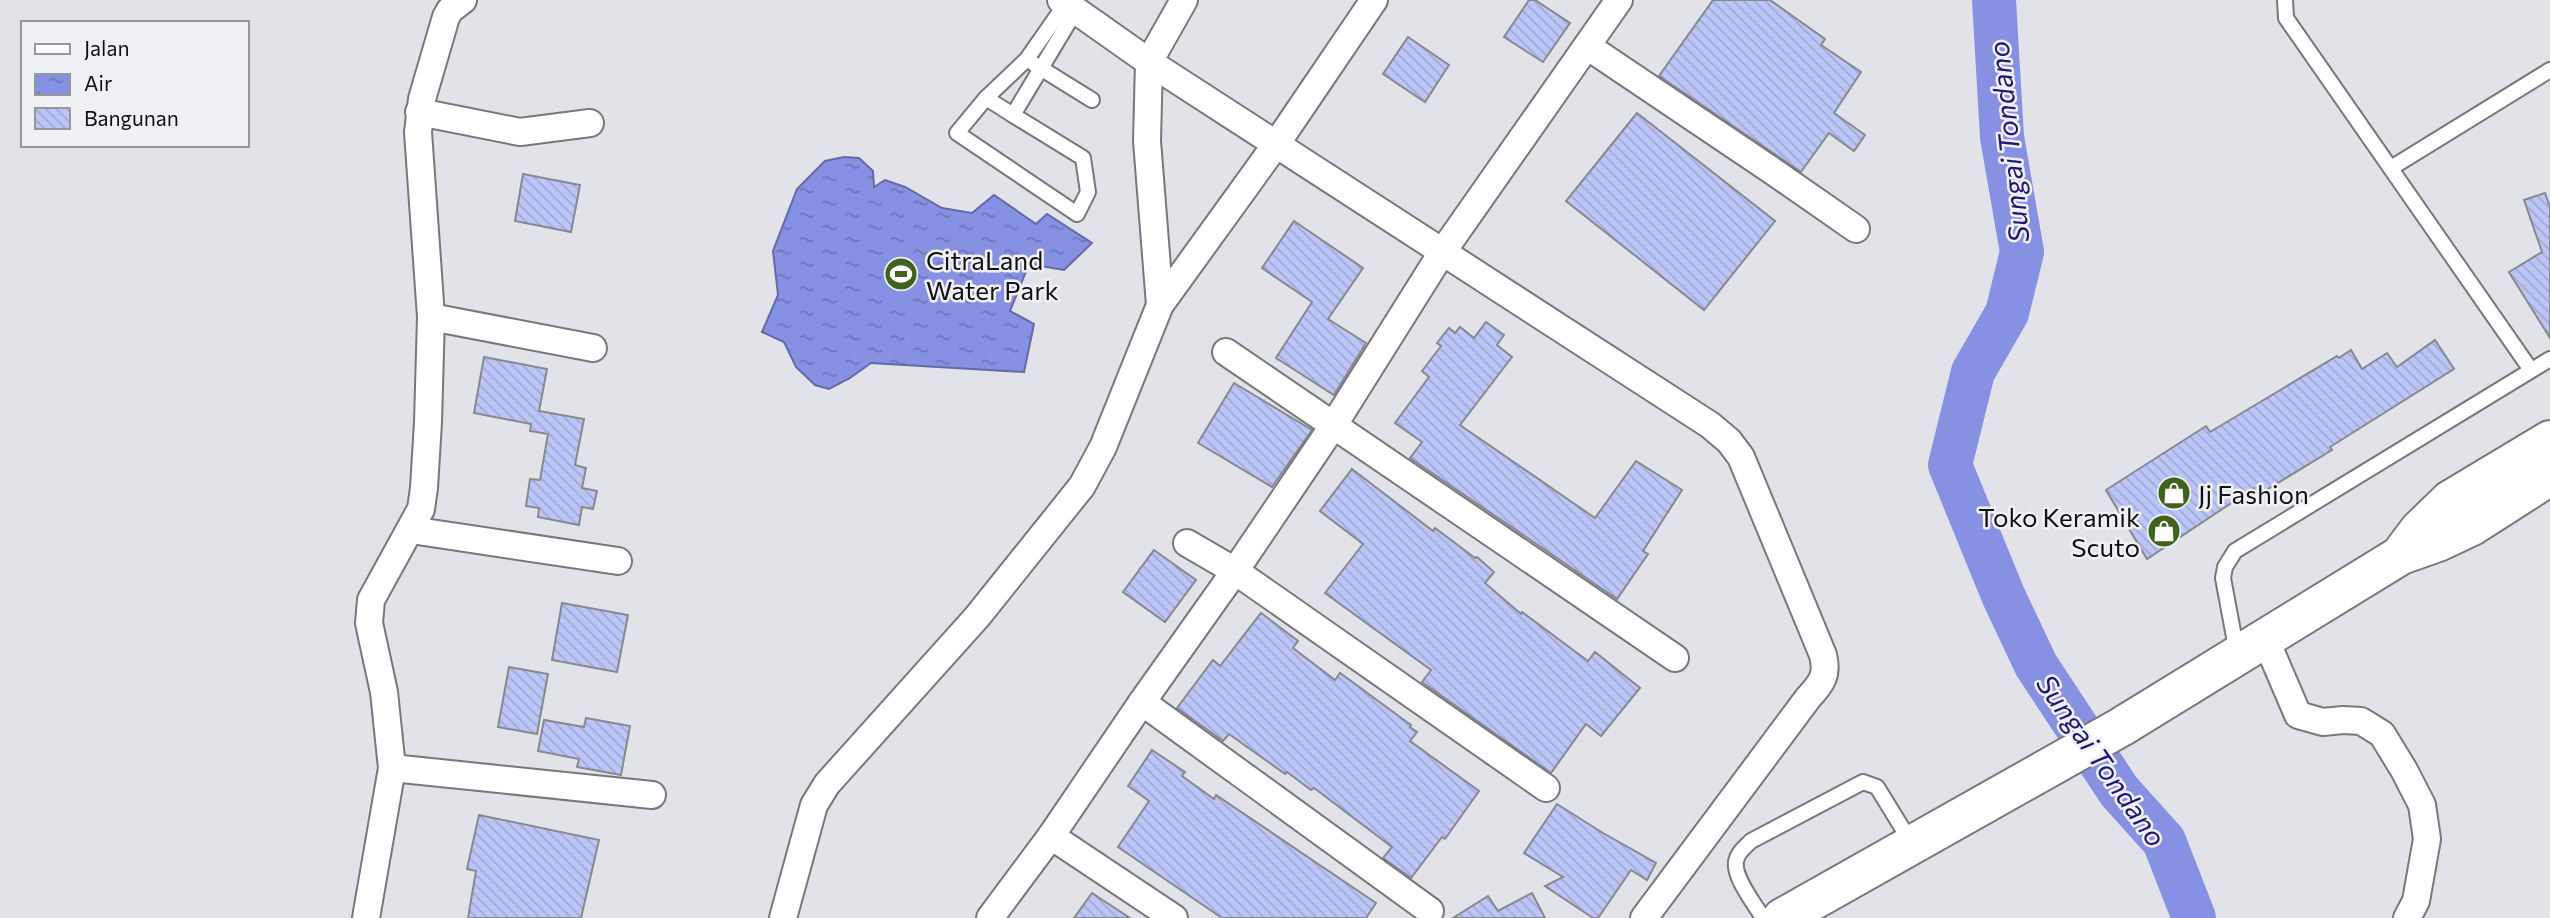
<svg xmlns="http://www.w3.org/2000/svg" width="2550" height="918" viewBox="0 0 2550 918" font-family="Commissioner,sans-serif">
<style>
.water{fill:url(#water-ripples);stroke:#636aa4;stroke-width:2}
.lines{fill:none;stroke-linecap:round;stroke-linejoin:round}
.river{stroke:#8791e3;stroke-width:44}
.building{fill:url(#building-back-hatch);stroke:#88898d;stroke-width:2}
.lane-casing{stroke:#77787c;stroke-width:18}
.street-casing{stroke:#77787c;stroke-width:30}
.highway-casing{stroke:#77787c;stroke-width:42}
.lane{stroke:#fff;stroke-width:14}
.street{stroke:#fff;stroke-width:26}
.highway{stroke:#fff;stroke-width:38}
.labels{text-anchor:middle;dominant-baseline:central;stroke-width:5;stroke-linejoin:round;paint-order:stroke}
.poi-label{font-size:26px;fill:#0f1011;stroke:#f0f1f5;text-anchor:start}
.water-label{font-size:28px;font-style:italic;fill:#211675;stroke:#f0f1f5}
</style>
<defs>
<pattern id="water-ripples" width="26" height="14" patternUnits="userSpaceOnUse" patternTransform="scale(1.75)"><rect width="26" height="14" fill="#8791e3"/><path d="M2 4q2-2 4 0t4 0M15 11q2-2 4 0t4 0" fill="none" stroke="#6d75b7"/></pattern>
<pattern id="building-back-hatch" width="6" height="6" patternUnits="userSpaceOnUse" patternTransform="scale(1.75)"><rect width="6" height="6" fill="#bcc5f8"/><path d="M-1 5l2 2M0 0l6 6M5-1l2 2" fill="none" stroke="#a0a8d4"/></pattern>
</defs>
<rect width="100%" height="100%" fill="#e2e3e8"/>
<path class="water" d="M844,157L859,158L873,171L874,187L885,180L905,187L942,208L972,213L994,195L1036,224L1047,214L1092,243L1064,270L1029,264L1010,311L1034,324L1024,372L871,363L850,378L829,389L815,385L796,367L784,342L762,332L778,295L773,251L797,189L825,161Z"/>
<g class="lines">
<path class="river" d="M1994,0L2002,137L2022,252L2007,313L1973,372L1950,465L2003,595L2036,665L2119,791L2164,841L2194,918"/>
</g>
<g class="building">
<path d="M1529,0H1535L1570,23L1543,62L1504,37Z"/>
<path d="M1713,0H1770L1825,39L1821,45L1861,72L1834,113L1865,135L1854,151L1829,133L1801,172L1659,76Z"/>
<path d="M1408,37L1449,65L1425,102L1383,74Z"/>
<path d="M1637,113L1775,221L1704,310L1566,201Z"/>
<path d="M523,174L580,185L571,232L515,221Z"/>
<path d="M2545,193L2550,207V338L2509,272L2542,252L2524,200Z"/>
<path d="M1294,221L1363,268L1328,319L1366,343L1334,395L1276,358L1312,302L1262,268Z"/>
<path d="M1486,322L1504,335L1497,345L1512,357L1460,425L1595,518L1636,461L1682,490L1643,551L1648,554L1617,599L1410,458L1422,442L1395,423L1429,377L1422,371L1441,346L1437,343L1449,328L1455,333L1460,327L1474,338Z"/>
<path d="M2435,340L2454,369L2330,447L2332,450L2258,495L2254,488L2147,559L2106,490L2206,426L2210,432L2337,356L2339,358L2351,350L2362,369L2387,353L2397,367Z"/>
<path d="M484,357L547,369L539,411L584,419L575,465L586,468L582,488L597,491L593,509L582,507L579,525L538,517L539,508L526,506L530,479L540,480L548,434L530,431L531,424L474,413Z"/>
<path d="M1234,383L1312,430L1272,487L1198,443Z"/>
<path d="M1352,469L1433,531L1435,528L1475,558L1477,557L1494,572L1485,583L1521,614L1522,612L1588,661L1595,652L1640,688L1601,736L1586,724L1551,773L1422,682L1431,670L1325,593L1363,544L1320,511Z"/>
<path d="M1154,550L1196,580L1165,622L1123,592Z"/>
<path d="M562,603L628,615L617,672L552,660Z"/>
<path d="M1261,613L1298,641L1293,648L1335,680L1340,673L1411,725L1410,727L1417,732L1410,741L1479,791L1445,839L1442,837L1411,878L1383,858L1392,847L1314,788L1311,790L1287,772L1285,774L1229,734L1223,741L1177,708L1213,660L1220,666Z"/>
<path d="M509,667L548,674L537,734L498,727Z"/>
<path d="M586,718L630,726L621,775L577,767L579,759L538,751L544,720L584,727Z"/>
<path d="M1152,750L1185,772L1182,776L1214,799L1216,795L1376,903L1366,918H1222L1118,847L1149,801L1128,786Z"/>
<path d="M1557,804L1603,833L1656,863L1647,880L1631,870L1598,918H1593L1545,886L1563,877L1524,853Z"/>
<path d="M479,815L599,840L581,918H468L476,871L467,869Z"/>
<path d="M1092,893L1130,918H1074Z"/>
<path d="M1532,893L1545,918H1453L1488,896L1498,911Z"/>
</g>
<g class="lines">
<defs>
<g id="lane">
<path d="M2285,0L2286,18L2531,370"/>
<path d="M1034,64L1092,100"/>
<path d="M986,98L957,133L1077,214L1088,192L1083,158L1013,115L1076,10"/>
<path d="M1013,115L986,98L1027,59L1066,3"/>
<path d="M2391,168L2550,70"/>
<path d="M2237,653L2223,578L2225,567L2235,551L2550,359"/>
<path d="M1763,918C1755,904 1730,874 1737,858C1739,851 1746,846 1751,841L1863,782L1877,787L1912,844"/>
</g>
<g id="street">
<path d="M1061,0L1149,62L1710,425L1729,441L1741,457L1823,655C1828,675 1822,683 1808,698L1644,918"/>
<path d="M1587,46L1774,172L1856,229"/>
<path d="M419,112L520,132L590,123"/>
<path d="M1160,305L1147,141L1149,62L1184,0"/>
<path d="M431,317L593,348"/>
<path d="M1226,352L1675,658"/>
<path d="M411,530L618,561"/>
<path d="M1187,543L1235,571L1546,788"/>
<path d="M2265,638L2298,715L2323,722L2343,720L2361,721L2382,734L2404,770L2422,805L2427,839L2416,901L2407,918"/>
<path d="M1142,702L1430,911"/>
<path d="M392,768L652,795"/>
<path d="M1051,836L1174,918"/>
<path d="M366,918L392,768L384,692L369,623L371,600L421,509L424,488L428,422L431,317L418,132L422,99L446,17L450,10L463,0"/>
<path d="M783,918L814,805L827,784L977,617L1082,486L1103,447L1160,305L1277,143L1374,0"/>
<path d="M990,918L1051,836L1142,702L1235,571L1333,426L1441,254L1619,0"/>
</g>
<g id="highway">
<path d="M2404,550L2419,530L2450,500L2550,440"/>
<path d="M1782,918L2121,727L2401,555L2438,542L2472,526L2550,476"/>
</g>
</defs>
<use href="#lane" class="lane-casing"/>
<use href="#street" class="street-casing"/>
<use href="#highway" class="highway-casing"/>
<use href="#lane" class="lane"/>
<use href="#street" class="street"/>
<use href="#highway" class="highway"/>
</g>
<defs>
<symbol id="stadium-disc" viewBox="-11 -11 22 22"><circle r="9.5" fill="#40631b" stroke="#f0f1f5"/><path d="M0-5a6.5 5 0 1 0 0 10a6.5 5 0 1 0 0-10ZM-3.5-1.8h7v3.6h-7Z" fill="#fff"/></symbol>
<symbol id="shop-disc" viewBox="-11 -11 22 22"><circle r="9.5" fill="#40631b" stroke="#f0f1f5"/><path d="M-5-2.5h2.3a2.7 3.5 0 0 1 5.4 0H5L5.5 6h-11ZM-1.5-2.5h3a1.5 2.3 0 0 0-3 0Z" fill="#fff"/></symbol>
</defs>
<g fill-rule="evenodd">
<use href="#stadium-disc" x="882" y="255" width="38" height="38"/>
<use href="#shop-disc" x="2155" y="474" width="38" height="38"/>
<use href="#shop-disc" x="2145" y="512" width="38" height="38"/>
</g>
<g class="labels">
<g class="poi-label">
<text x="926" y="259">CitraLand<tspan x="926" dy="30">Water Park</tspan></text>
<text x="2198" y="493">Jj Fashion</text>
<text x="2140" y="516" text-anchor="end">Toko Keramik<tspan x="2140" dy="30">Scuto</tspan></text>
</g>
<g class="water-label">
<text transform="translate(2008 142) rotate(-96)">Sungai Tondano</text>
<text transform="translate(2102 760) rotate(55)">Sungai Tondano</text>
</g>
</g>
<rect x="21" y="21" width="228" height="126" fill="#f0f1f5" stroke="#96979a" stroke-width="2"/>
<rect x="35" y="44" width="35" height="10" fill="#ffffff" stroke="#96979a" stroke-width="2"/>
<text x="84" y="56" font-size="21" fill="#0f1011">Jalan</text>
<rect x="35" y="74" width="35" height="21" fill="url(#water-ripples)" stroke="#96979a" stroke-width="2"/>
<text x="84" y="91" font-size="21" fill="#0f1011">Air</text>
<rect x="35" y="108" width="35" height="21" fill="url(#building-back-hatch)" stroke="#96979a" stroke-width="2"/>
<text x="84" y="126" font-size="21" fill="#0f1011">Bangunan</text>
</svg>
